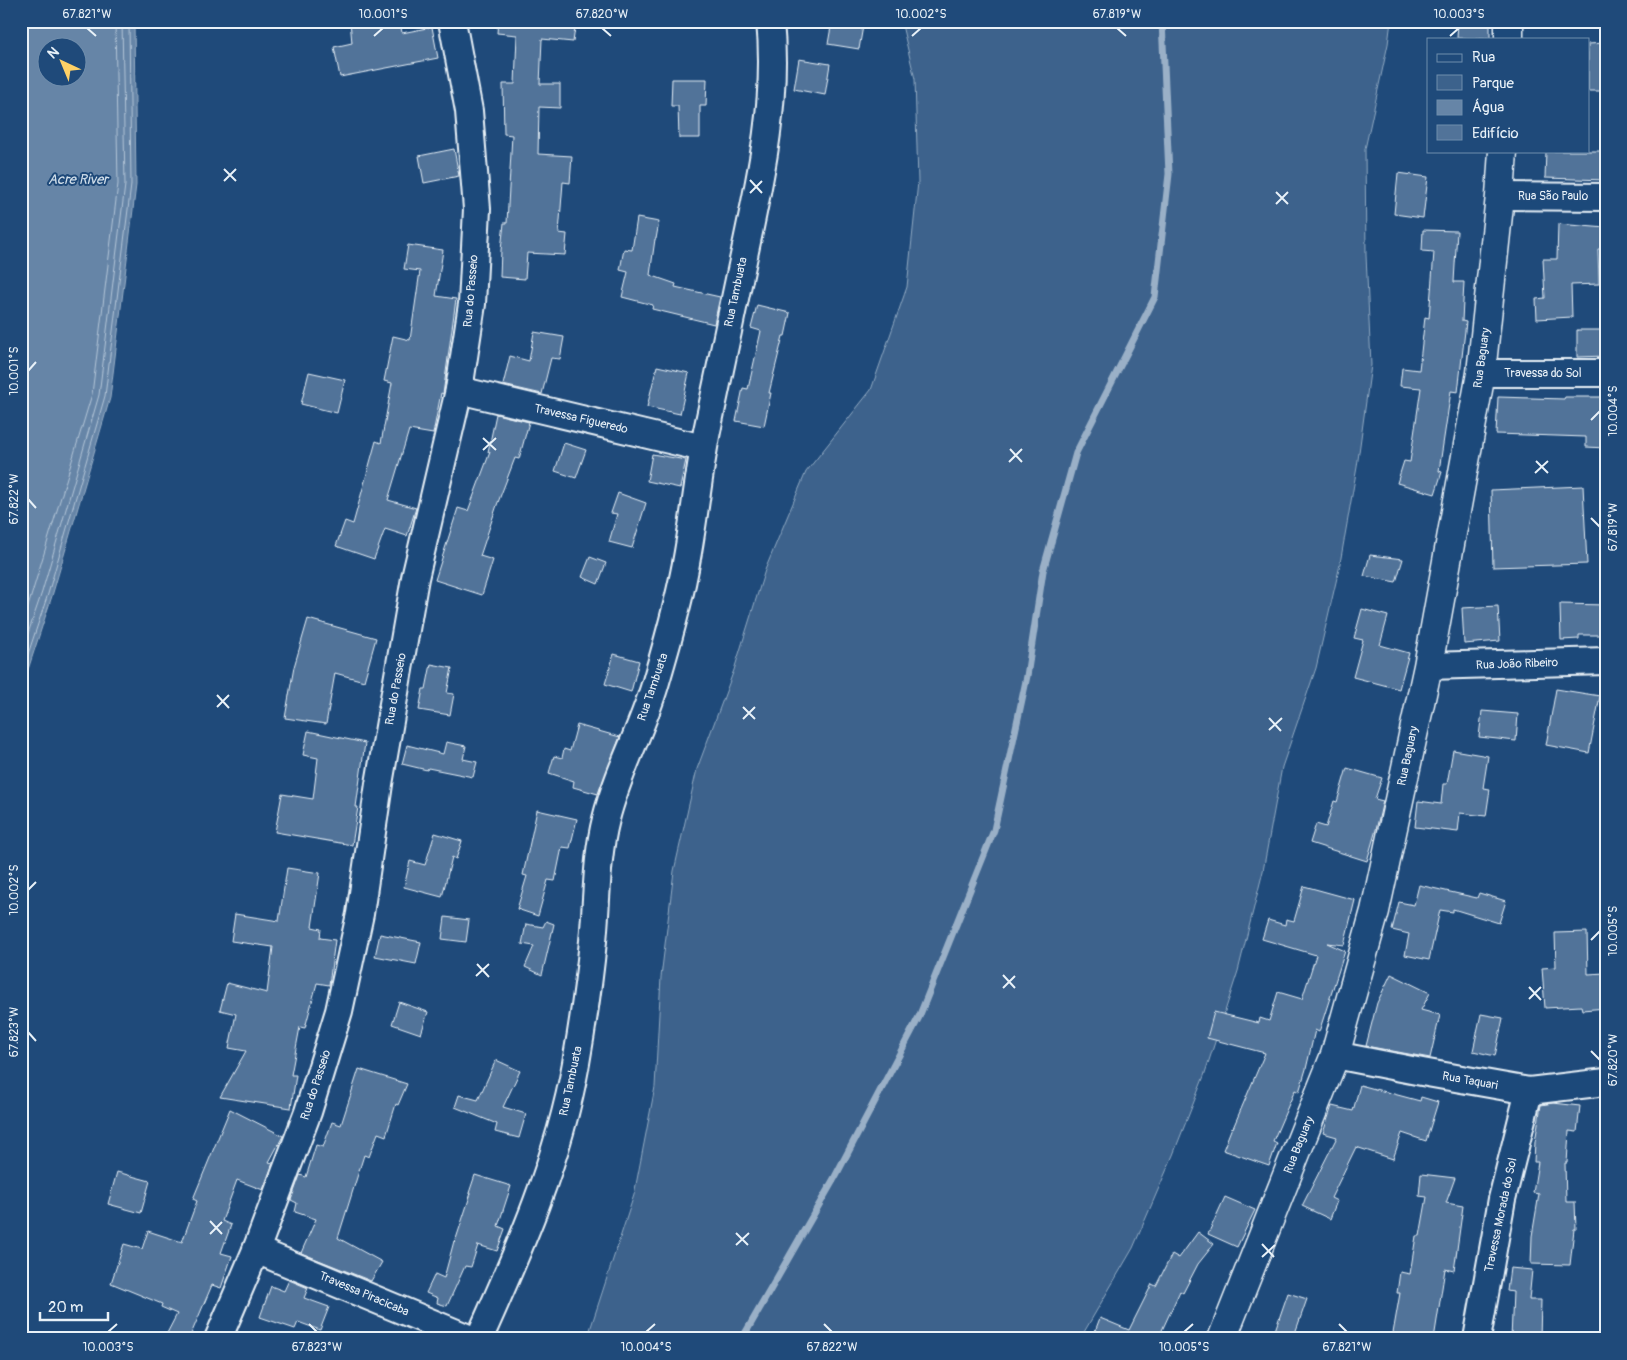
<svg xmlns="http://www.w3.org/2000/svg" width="1627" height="1360" viewBox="0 0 1627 1360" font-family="Pangolin,sans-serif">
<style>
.green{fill:#3c628c;stroke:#92aac2}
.water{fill:#6685a7;stroke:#9ab0c7;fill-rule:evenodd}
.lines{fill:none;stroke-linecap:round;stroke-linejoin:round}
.shore{stroke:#b4c6d8;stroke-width:1}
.stream{stroke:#9ab0c7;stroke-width:7}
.building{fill:#517399;stroke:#e8f1f8}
.street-casing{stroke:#e8f1f8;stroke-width:30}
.secondary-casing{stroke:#e8f1f8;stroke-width:31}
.street{stroke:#1f4a7a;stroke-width:26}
.secondary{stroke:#1f4a7a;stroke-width:28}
.ticks{fill:none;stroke:#e8f1f8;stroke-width:2}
.labels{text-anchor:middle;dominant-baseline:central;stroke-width:4;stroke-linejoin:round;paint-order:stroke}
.street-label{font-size:12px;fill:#e8f1f8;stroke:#1f4a7a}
.water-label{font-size:14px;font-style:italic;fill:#d4e1ec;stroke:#1f4a7a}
.neatline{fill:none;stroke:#e8f1f8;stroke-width:2}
.ticks-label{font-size:12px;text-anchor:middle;fill:#e8f1f8}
</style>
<rect width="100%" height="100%" fill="#1f4a7a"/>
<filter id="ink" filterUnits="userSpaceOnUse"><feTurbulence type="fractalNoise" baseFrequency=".02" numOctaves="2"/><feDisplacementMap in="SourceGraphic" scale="10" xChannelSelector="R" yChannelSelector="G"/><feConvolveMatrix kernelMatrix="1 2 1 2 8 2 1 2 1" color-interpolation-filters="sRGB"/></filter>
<g filter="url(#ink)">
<path class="green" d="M901,21H1391L1388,44L1365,149L1366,255L1371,365L1357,467L1339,569L1316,668L1282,767L1263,871L1238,971L1204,1076L1173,1155L1133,1248L1080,1339H587L634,1195L655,1087L661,977L674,871L697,769L734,670L765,570L806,472L871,390L907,287L918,182L915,79Z"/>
<path class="water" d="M21,21H134L136,185L110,398L52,596L21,691ZM48,48H78V78H48Z"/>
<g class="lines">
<g class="shore">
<path d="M21,630L92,394L118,184L115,21"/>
<path d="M21,654L42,592L99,395L125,185L122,21"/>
<path d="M21,675L48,594L105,396L131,185L129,21"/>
</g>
<path class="stream" d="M742,1339L835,1177L919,1017L994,830L1027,676L1043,571L1076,453L1155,297L1169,174L1162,21"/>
</g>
<g class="building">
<path d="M350,21H400L402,33L432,27L438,58L340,77L334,47L352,43Z"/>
<path d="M498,21H576L573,42L542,39L540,84H560V108L539,107L538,154L572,156L570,183L563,182L559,233L567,234L565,255L527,253L525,279L500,277L501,250L504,223H507L512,135L504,134L503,84H515L517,35L497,33Z"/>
<path d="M832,21L863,26L859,49L828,44Z"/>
<path d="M1458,21H1490V39L1457,38Z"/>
<path d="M1606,43V91H1588V44Z"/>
<path d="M799,59L830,64L825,95L794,89Z"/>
<path d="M672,79H707L706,106H700V138H679L678,106H671Z"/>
<path d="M454,149L459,176L424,183L419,156Z"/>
<path d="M1546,151H1606V180L1545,178Z"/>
<path d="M1398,173L1428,177L1423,218L1394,214Z"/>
<path d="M637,218L659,222L656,239H655L650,275L676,284L675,287L720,297L714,324L652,309L653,305L622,297L628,272L620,270L624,249L632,250Z"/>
<path d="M1558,224L1606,228V249H1598L1599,284L1571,285L1572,317L1537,319L1536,299L1545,298L1543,259H1557Z"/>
<path d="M1423,230L1457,231L1454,282H1464L1462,321L1466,322L1458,392L1451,391L1439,471L1442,472L1435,494L1397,483L1404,461L1410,462L1421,388L1400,386L1402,368L1419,370L1425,317L1429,318L1434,252L1422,251Z"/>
<path d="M408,245L443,250L436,296L456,299L444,387L443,394L441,393L433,434L409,430L388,500L416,508L407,536L385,529L374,559L336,546L345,521L353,524L376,441L381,443L392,383L384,381L393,336L410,340L420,271L404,269Z"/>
<path d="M757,305L790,313L785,336H783L769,393H771L764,426L736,421L743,388L748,389L761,331L751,328Z"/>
<path d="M1577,330H1606V356L1577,357Z"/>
<path d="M534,332L564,337L560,359L551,358L542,394L503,385L510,356L529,361Z"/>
<path d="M657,366L689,373L680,414L647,407Z"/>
<path d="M309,372L345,380L337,413L301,404Z"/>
<path d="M1498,397L1564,399L1565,397H1606V448L1586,447V437L1496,434Z"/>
<path d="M496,414L529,422L519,459L515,458L497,505L480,556L493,560L482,595L435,580L458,508L468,511L490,452H488Z"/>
<path d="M564,443L586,450L576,478L555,471Z"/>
<path d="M652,454L686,460L680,488L647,481Z"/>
<path d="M1583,486L1587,564L1493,567L1491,490Z"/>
<path d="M618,493L646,503L632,548L609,542L617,514L611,513Z"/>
<path d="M1370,555L1403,559L1396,582L1364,576Z"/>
<path d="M590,557L606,563L598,584L582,577Z"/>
<path d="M1560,604L1606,605V635H1579V639L1561,640Z"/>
<path d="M1498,606L1500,641L1464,644L1462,608Z"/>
<path d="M1362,609L1388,616L1380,645L1409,653L1399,689L1353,677L1363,640L1354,638Z"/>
<path d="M308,619L376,638L364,681L335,673L326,724L285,718L294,667Z"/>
<path d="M614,654L639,661L631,692L605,684Z"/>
<path d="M431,664L452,668L447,693L454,694L450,715L419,710L423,689H426Z"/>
<path d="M1556,689L1600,696L1589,753L1546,745Z"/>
<path d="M1482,711L1518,714L1516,741L1479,737Z"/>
<path d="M577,725L620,737L598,794L573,787L574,781L549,773L554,756L562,758L564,749L570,751Z"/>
<path d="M308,731L365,743L356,807H358L352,845L275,832L282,794L313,799L318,758L303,755Z"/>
<path d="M446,742L466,746L463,759L477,762L473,777L428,768L427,770L402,764L407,745L443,754Z"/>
<path d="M1453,750L1488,756L1483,788L1490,789L1486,816L1460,813L1458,832L1415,827L1418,801L1441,804L1443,784H1447Z"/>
<path d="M1347,768L1382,778L1375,799L1383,801L1377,826L1367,861L1310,843L1316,824L1326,827L1334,801L1337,802Z"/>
<path d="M537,810L577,819L570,848L562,847L555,881L548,880L538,916L517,909L527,876L523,875Z"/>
<path d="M435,833L462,841L456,859L452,857L442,897L404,887L410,861L425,865Z"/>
<path d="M287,868L320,873L312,927L321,929L320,938L335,940L329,985L317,983L305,1028L300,1027L291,1075H296L291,1108L220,1097L246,1051L229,1048L236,1014L220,1010L227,983L267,993L273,947L231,941L235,914L279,921Z"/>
<path d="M1419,885L1477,898L1479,893L1506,901L1499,923L1453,909V912L1440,910L1429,960L1405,955L1409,934L1392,930L1399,902L1414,905Z"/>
<path d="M1304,886L1355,900L1344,945L1327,943L1345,951L1319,1032L1315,1030L1306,1069L1299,1092L1295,1090L1273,1141L1277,1143L1269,1166L1223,1150L1232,1127L1233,1128L1265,1053L1207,1038L1214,1012L1259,1023L1260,1018L1269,1021L1278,992L1302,999L1316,955L1262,939L1268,920L1285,925L1286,919L1294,921Z"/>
<path d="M445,917L469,920L466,942L442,939Z"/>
<path d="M546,921L554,924L542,975L525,967L534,946L522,944L526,924L543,927Z"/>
<path d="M1587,932L1588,974L1605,973L1606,1008L1582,1010L1581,1006L1545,1008L1542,968L1556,967L1555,933Z"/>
<path d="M380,934L421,942L416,964L375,956Z"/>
<path d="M1391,974L1430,993L1421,1010L1440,1015L1430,1058L1366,1046L1377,1003Z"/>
<path d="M399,1002L428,1012L421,1034L392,1024Z"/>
<path d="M1481,1014L1503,1018L1495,1056L1473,1051Z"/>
<path d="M496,1060L520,1071L503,1107L526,1114L519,1138L495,1132L497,1124L455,1107L459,1095L478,1100Z"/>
<path d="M359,1069L407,1084L398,1105L396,1104L386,1136L378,1133L369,1157L364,1155L338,1238L382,1262L371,1281L301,1253L316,1219L295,1212L297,1203L291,1200L300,1175L306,1177L316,1145L323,1147L332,1122L341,1125Z"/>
<path d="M1360,1085L1420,1101L1421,1097L1438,1102L1426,1141L1402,1133L1393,1159L1356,1147L1331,1198L1337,1201L1330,1219L1302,1206L1337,1137L1323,1133L1332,1106L1353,1111Z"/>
<path d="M1553,1103L1580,1106L1577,1132L1569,1131L1567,1163H1565L1566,1202H1575L1576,1229H1574L1570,1265L1531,1264L1532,1236L1539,1194L1533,1193L1538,1162H1534L1535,1142L1541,1105Z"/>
<path d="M230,1109L283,1136L269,1162L273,1163L263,1190L237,1180L222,1221L231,1225L221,1253L232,1256L221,1288L212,1285L189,1339H164L177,1314L161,1307L162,1304L111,1283L124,1244L142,1249L148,1231L182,1242L197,1201L193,1199Z"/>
<path d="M117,1172L150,1181L141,1213L108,1204Z"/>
<path d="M1421,1174L1455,1178L1446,1203L1463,1206L1454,1271L1445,1269L1434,1339H1392L1400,1293H1397L1400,1272L1410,1274L1416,1236H1420L1427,1197L1419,1196Z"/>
<path d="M475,1175L511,1186L498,1226L505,1229L497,1251L478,1245L471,1267L465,1266L447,1306L437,1303L438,1298L426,1293L435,1274L444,1278L454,1241L455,1242L471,1193H469Z"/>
<path d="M1225,1197L1255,1210L1237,1247L1208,1234Z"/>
<path d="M1198,1232L1214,1244L1198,1264L1183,1293L1180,1291L1158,1339H1092L1100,1318L1129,1330L1152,1284L1156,1286L1172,1254L1179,1258Z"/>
<path d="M1510,1268L1532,1270L1529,1300H1541L1540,1339H1511L1513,1292L1507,1291Z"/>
<path d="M289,1280L308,1288L304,1298L329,1307L320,1330L298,1322L295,1329L260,1317L271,1286L284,1291Z"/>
<path d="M1288,1293L1307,1299L1293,1339H1272Z"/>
</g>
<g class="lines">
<defs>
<g id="street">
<path d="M1500,196L1606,197"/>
<path d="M1481,373H1606"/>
<path d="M459,390L703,448"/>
<path d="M1428,666L1606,661"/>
<path d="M1335,1055L1422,1072L1529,1091L1606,1082"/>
<path d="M256,1250L471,1339"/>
<path d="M218,1339L256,1250L308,1112L339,1011L360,914L379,784L415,578L459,390L472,304L477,209L469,111L452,21"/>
<path d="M479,1339C519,1250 559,1160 576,1063C583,1023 589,982 593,941C597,901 596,858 606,819C618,770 644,726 657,678C669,637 681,595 688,552C695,512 699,471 707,431C720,371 732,311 745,251C761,176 778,98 770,21"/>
<path d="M1477,1339L1502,1199L1529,1091"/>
</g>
<g id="secondary">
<path d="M1509,39V21"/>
<path d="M1222,1339L1335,1055L1375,911L1428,666L1481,373L1500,196L1503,151"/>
</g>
</defs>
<use href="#street" class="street-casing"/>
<use href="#secondary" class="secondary-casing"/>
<use href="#street" class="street"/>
<use href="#secondary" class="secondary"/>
</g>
</g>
<path class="ticks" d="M87,28L96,36M602,28L611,36M1117,28L1126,36M374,36L383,28M912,36L921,28M1450,36L1459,28M224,169L236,181M750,180L762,193M224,181L236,169M1276,192L1288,204M750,193L762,181M1276,204L1288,192M28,371L36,362M1591,420L1600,411M483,438L496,450M1010,449L1022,462M483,450L496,438M1536,461L1548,473M1009,462L1022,449M1535,473L1548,461M28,499L36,508M1591,518L1600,527M217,695L229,708M217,707L229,695M743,707L755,719M1269,718L1281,731M743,719L755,707M1269,730L1282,718M28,890L36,882M1591,940L1600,931M477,964L489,977M1003,975L1015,988M476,976L489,964M1529,987L1541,1000M1003,988L1015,976M1529,999L1541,987M28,1032L36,1041M1591,1051L1600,1060M210,1221L222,1234M736,1233L748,1245M210,1234L222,1222M1262,1244L1274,1257M736,1245L749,1233M1262,1257L1275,1245M309,1324L317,1332M824,1324L832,1332M1339,1324L1347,1332M108,1332L117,1324M646,1332L655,1324M1184,1332L1193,1324"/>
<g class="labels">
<g class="street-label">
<text x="1553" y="196">Rua São Paulo</text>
<text transform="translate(471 291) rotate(-85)">Rua do Passeio</text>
<text transform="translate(736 292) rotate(-78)">Rua Tambuata</text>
<text transform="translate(1482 358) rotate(-82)">Rua Baguary</text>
<text x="1543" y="373">Travessa do Sol</text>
<text transform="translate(581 419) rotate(13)">Travessa Figueredo</text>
<text transform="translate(1517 664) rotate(-2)">Rua João Ribeiro</text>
<text transform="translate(653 687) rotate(-71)">Rua Tambuata</text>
<text transform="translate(396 689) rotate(-80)">Rua do Passeio</text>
<text transform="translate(1408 756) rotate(-78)">Rua Baguary</text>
<text transform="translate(571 1081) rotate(-78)">Rua Tambuata</text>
<text transform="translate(1470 1081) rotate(10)">Rua Taquari</text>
<text transform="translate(316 1085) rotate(-72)">Rua do Passeio</text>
<text transform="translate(1299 1145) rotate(-68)">Rua Baguary</text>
<text transform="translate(1501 1215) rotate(-78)">Travessa Morada do Sol</text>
<text transform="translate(364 1294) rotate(23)">Travessa Piracicaba</text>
</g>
<g class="water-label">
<text x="78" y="179">Acre River</text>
</g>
</g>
<rect width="1627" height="1360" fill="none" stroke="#1f4a7a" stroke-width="55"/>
<rect x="1427" y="38" width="162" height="115" fill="#1f4a7a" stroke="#6f8dac"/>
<rect x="1437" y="54" width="25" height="8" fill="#1f4a7a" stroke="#6f8dac"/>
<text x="1472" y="62" font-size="15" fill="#e8f1f8">Rua</text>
<rect x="1437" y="75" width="25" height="15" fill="#3c628c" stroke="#6f8dac"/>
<text x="1472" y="88" font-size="15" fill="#e8f1f8">Parque</text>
<rect x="1437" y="100" width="25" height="15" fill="#6685a7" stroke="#6f8dac"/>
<text x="1472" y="112" font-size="15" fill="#e8f1f8">Água</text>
<rect x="1437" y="125" width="25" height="15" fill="#517399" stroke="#6f8dac"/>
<text x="1472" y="138" font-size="15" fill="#e8f1f8">Edifício</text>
<g transform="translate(62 62) rotate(316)"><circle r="24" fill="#1f4a7a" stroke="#6f8dac"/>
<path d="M0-4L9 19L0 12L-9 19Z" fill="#ffd166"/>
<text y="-8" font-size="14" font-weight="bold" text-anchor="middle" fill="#e8f1f8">N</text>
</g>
<path d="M40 1312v8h68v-8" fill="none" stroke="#e8f1f8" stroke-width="2.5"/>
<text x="48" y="1312" font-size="15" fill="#e8f1f8" stroke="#1f4a7a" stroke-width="4" paint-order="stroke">20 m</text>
<rect x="28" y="28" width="1572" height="1304" class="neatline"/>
<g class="ticks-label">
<text x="87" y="18">67.821°W</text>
<text x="383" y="18">10.001°S</text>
<text x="602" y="18">67.820°W</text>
<text x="921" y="18">10.002°S</text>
<text x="1117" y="18">67.819°W</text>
<text x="1459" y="18">10.003°S</text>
<text transform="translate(14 371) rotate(-90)" y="4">10.001°S</text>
<text transform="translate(1613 411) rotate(-90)" y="4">10.004°S</text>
<text transform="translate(14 499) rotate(-90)" y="4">67.822°W</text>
<text transform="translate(1613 527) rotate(-90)" y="4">67.819°W</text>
<text transform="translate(14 890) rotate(-90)" y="4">10.002°S</text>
<text transform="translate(1613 931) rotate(-90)" y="4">10.005°S</text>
<text transform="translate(14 1032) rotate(-90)" y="4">67.823°W</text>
<text transform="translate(1613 1060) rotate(-90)" y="4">67.820°W</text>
<text x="108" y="1351">10.003°S</text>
<text x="317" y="1351">67.823°W</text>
<text x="646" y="1351">10.004°S</text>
<text x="832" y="1351">67.822°W</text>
<text x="1184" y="1351">10.005°S</text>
<text x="1347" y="1351">67.821°W</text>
</g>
</svg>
